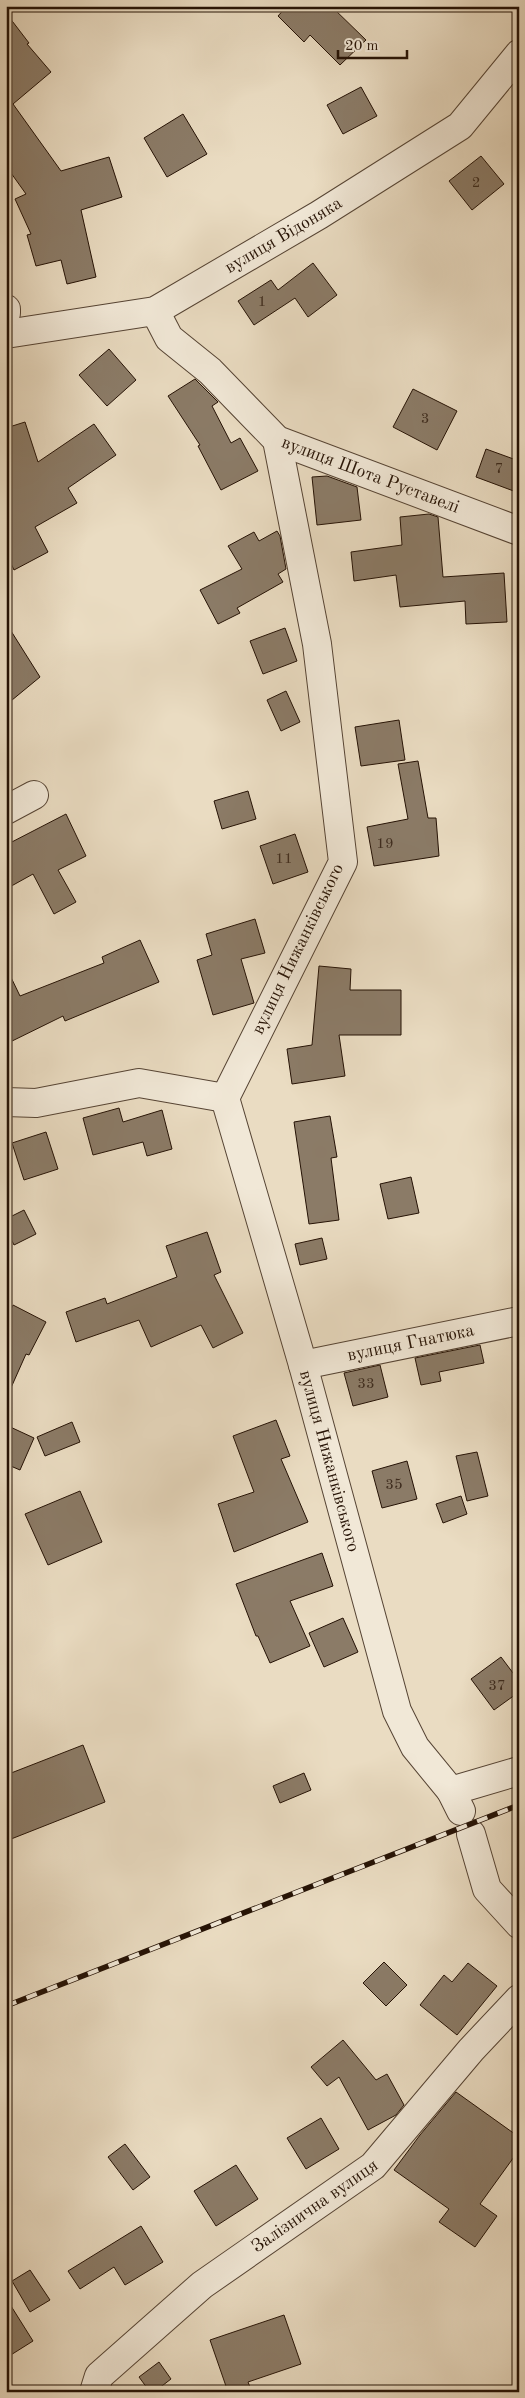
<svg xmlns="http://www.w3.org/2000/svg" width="525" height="2398" viewBox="0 0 525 2398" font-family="'Old Standard TT',serif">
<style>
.building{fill:#8b7b67;stroke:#251205}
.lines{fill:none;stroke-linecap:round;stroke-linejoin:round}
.minor-casing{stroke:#564434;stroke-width:30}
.minor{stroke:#f1e8d7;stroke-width:28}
.rail-casing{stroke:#251205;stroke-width:5.5}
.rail{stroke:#f1e8d7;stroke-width:4;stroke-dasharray:11;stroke-linecap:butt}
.labels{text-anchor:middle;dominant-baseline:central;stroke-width:4;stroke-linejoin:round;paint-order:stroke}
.number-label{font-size:15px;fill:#3e2c1e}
.street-label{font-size:18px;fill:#251205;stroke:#f1e8d7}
</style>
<rect width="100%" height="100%" fill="#eadcc2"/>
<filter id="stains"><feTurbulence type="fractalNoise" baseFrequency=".004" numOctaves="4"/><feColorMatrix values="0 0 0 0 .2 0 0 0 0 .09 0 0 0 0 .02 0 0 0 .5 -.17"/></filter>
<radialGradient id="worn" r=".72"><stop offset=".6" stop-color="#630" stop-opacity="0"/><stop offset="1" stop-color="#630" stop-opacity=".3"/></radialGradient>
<g class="building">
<path d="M287,6H331L366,40L340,65L310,35L304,42L278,16Z"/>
<path d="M6,13L29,43L27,44L51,72L13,104L61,171L109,157L122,197L81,210L96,277L67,284L61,260L36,266L27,235L31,234L15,199L26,194L6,166Z"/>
<path d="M361,87L377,116L343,134L327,105Z"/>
<path d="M183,114L207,154L167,177L144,138Z"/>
<path d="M481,156L504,184L472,210L449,181Z"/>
<path d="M313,263L337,295L308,317L295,298L254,325L238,301L271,280L278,290Z"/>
<path d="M109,349L136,380L107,406L79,375Z"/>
<path d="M195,379L218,402L212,406L231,443L240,438L258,471L221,490L198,446L200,445L168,396Z"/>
<path d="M413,389L457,411L437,450L393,427Z"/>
<path d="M25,422L38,462L94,424L116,455L68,488L77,503L35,527L48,552L14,570L6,553V428Z"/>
<path d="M486,449L519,461V493L476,477Z"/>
<path d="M327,476L357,487L361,520L317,525L312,477Z"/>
<path d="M429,514L438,517L443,577L504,573L507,622L466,624L465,601L400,607L396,575L354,581L351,552L402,545L400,517Z"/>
<path d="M277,531L280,536L286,569L278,574L283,582L237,608L240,613L218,624L200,590L242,569L228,546L254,532L259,541Z"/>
<path d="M6,623L40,677L6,705Z"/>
<path d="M285,628L297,661L263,674L250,641Z"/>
<path d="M286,691L300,722L281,731L267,700Z"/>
<path d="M399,720L405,760L361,766L355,727Z"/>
<path d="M418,761L428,818H436L439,856L374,866L367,827L408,819L398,764Z"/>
<path d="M248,791L256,819L222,829L214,801Z"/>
<path d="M66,814L86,856L58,870L76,902L54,914L33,874L6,889V845Z"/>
<path d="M295,834L308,872L273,884L260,846Z"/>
<path d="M255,919L265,953L241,959L254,1003L213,1015L197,960L212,955L206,934Z"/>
<path d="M140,940L159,982L65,1021L63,1016L6,1044V967L20,996L104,963L102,957Z"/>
<path d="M319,966L351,969L350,990H401V1035H339L345,1076L292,1084L287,1049L312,1045Z"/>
<path d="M119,1108L123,1122L162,1110L172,1149L147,1156L143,1142L93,1155L83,1118Z"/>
<path d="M330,1116L337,1157L331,1158L339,1220L309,1224L294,1122Z"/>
<path d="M46,1132L58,1169L24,1180L12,1143Z"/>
<path d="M411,1177L419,1213L388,1219L380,1184Z"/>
<path d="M24,1210L36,1234L14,1245L6,1229V1219Z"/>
<path d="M207,1232L221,1272L214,1275L243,1333L213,1348L201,1325L151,1347L139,1320L76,1342L66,1312L105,1298L107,1304L177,1277L166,1246Z"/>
<path d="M322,1238L327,1259L300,1265L295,1244Z"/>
<path d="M13,1305L46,1322L29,1355L26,1354L6,1399V1319Z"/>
<path d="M480,1345L484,1363L439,1372L441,1381L421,1385L415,1358Z"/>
<path d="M380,1365L388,1397L353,1406L344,1373Z"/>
<path d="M276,1420L290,1456L281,1459L308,1522L234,1552L218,1504L254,1492L233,1436Z"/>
<path d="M72,1422L80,1442L45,1456L37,1437Z"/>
<path d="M6,1425L34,1438L20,1470L6,1464Z"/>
<path d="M477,1452L488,1496L467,1501L456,1456Z"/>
<path d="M407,1461L417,1499L382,1508L372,1471Z"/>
<path d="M80,1491L102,1542L48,1565L25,1514Z"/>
<path d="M461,1496L467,1514L443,1523L436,1504Z"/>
<path d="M322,1553L333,1586L290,1601L310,1646L270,1663L258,1636H256L236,1584Z"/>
<path d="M343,1618L358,1652L324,1667L309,1633Z"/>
<path d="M501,1657L519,1681V1692L494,1710L471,1679Z"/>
<path d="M83,1745L105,1802L6,1841V1775Z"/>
<path d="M304,1773L311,1790L280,1803L273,1786Z"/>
<path d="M384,1962L407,1985L386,2006L363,1983Z"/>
<path d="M468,1963L497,1986L457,2035L420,2005L444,1975L452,1982Z"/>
<path d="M343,2040L376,2080L387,2074L404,2105L396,2115L368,2130L339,2077L327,2086L311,2067Z"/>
<path d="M456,2092L519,2137V2150L480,2204L497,2216L475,2247L439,2222L449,2209L394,2170L420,2135Z"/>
<path d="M321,2118L339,2149L306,2169L287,2138Z"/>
<path d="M125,2144L150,2177L133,2190L108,2157Z"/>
<path d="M236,2165L258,2199L216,2226L194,2191Z"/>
<path d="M141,2226L163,2262L125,2285L114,2267L80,2289L68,2271Z"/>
<path d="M30,2270L50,2300L30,2312L12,2281Z"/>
<path d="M6,2298L33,2341L6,2358Z"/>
<path d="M284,2315L301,2364L248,2382L252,2392H228L210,2340Z"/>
<path d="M159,2362L171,2379L154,2392H150L139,2377Z"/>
</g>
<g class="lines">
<defs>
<g id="minor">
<path d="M6,309V313"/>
<path id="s1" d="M155,311L169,338L210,371L277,440L519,531"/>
<path id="s2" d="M6,334L155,311L319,215L460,126L519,54"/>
<path id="s3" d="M277,440L317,644L343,862L225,1098L303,1365L397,1711L415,1747L451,1791L461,1811"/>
<path d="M6,810L34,795"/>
<path d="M6,1102L36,1103L139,1083L225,1098"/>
<path id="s4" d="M303,1365L519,1321"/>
<path d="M451,1791L519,1771"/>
<path d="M471,1834L487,1889L519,1924"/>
<path id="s5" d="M94,2392L99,2376L202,2285L373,2166L471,2050L519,1999"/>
</g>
</defs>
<use href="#minor" class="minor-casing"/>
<use href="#minor" class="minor"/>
<defs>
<path id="rail" d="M6,2006L519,1805"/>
</defs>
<use href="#rail" class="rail-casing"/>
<use href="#rail" class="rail"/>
</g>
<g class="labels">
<g class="number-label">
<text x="476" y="183">2</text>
<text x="262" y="302">1</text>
<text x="425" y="419">3</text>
<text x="499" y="469">7</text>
<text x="385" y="844">19</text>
<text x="284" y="859">11</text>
<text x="366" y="1384">33</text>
<text x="394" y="1485">35</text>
<text x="497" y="1686">37</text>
</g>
<g class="street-label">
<text stroke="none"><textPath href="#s2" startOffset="300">вулиця Відоняка</textPath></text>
<text stroke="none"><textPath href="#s1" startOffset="279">вулиця Шота Руставелі</textPath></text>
<text transform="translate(298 949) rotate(-64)">вулиця Нижанківського</text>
<text stroke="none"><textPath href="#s4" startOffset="110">вулиця Гнатюка</textPath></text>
<text stroke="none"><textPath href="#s3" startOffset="1069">вулиця Нижанківського</textPath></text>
<text stroke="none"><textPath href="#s5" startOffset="292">Залізнична вулиця</textPath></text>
</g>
</g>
<rect width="525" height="2398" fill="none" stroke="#eadcc2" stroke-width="25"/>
<rect x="8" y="8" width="510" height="2383" fill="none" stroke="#251205" stroke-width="2.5"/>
<rect x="12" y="12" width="500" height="2373" fill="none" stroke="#251205"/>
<path d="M338 50v8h69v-8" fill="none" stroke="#251205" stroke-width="2.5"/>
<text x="345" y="50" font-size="15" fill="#251205" stroke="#f1e8d7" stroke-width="4" paint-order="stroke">20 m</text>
<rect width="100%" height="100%" filter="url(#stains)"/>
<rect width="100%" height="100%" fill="url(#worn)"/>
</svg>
